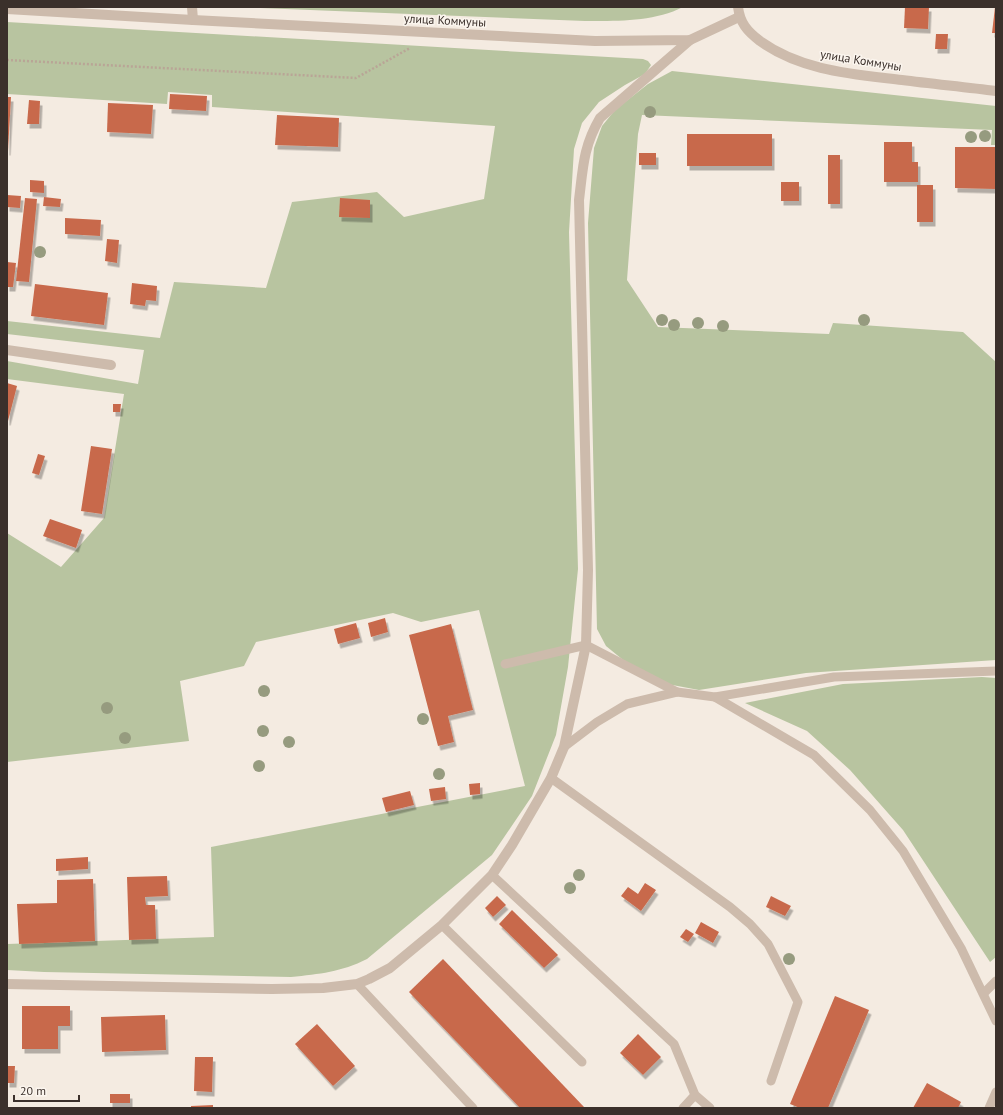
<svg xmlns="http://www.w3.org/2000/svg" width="1003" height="1115" viewBox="0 0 1003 1115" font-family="'PT Sans',sans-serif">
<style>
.green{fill:#b8c4a0}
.building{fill:#c8694b;filter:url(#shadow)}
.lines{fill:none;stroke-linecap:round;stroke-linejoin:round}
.path{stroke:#b9a596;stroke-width:2.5;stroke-dasharray:2 2;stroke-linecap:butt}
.service{stroke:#cdbbac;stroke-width:9}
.minor{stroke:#cdbbac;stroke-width:10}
.tertiary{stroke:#cdbbac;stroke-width:10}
.tree{fill:#969b7f}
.labels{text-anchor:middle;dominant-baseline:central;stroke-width:3;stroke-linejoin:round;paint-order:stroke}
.street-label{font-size:12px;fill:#3b302b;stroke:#fbf5ee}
</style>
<defs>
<filter id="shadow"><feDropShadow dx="2.5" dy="4.5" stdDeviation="0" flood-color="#0004"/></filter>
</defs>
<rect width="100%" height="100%" fill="#f4ebe1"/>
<g class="green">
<path d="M237,7H683C654,22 617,21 585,21Z"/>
<path d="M7,22L643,59L648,61L651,65L645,74L625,85L599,102L582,123L574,149L569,232L578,569L568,667L556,735L532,796L492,855L367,959C341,972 320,974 291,977L44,972L7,970V944L214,937L211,847L525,786L479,610L421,622L393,613L256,642L244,666L180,681L189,741L7,762V533L61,567L104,518L124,394L7,379V361L138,384L144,350L7,334V321L160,338L174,282L266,288L292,202L377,192L404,217L484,199L495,126L212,107V95L168,92L167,104L7,94Z"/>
<path d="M672,71L996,106V145H991L992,130L642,115L638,134L627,280L658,327L829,334L833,323L963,332L996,362V660L806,673L699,690L667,684L628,664L606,646L597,629L588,223L594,148L602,126L615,110L648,84Z"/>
<path d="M982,677L996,678V957L990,962L903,830L850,770L807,731L745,703L843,684Z"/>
</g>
<g class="building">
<path d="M905,7H929L928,29L904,28Z"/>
<path d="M995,7H996V33H992Z"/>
<path d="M936,34H948L947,49H935Z"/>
<path d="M170,94L207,96L206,111L169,109Z"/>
<path d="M7,97H11L8,151H7Z"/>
<path d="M29,100L40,101L39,124H27Z"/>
<path d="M108,103L153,105L151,134L107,132Z"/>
<path d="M277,115L339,118L338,147L275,145Z"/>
<rect x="687" y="134" width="85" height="32"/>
<path d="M884,142H912V162H918V182H884Z"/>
<path d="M955,147H996V189L955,188Z"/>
<rect x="639" y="153" width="17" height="12"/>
<rect x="828" y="155" width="12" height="49"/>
<path d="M30,180L44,181V193L30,192Z"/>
<rect x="781" y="182" width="18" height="19"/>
<rect x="917" y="185" width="16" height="37"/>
<path d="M7,195L21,196L20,208L7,207Z"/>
<path d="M44,197L61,199L60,207L43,206Z"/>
<path d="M25,198L37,199L29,282L16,281Z"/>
<path d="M340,198L370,200V218L339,217Z"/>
<path d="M65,218L101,220L100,236L65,234Z"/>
<path d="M107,239L119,240L117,263L105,261Z"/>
<path d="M7,262L16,263L13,287H7Z"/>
<path d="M132,283L157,286L156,301L146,300L145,306L130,304Z"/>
<path d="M35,284L108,293L104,325L31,316Z"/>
<path d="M7,383L17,386L8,421H7Z"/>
<path d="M113,404H121L120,412H113Z"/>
<path d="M91,446L112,449L102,514L81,511Z"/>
<path d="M38,454L45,456L39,475L32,473Z"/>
<path d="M50,519L82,530L76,548L43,536Z"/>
<path d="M385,618L388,632L371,637L368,623Z"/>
<path d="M356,623L360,638L338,644L334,629Z"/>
<path d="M451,624L473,710L448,716L454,742L438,746L409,635Z"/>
<path d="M480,783V794L470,795L469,784Z"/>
<path d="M445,787L446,799L431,801L429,789Z"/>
<path d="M410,791L414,805L386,812L382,798Z"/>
<path d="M88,857V869L56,871V859Z"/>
<path d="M167,876L168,896L145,897L146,905H155L156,939L129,940L127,877Z"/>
<path d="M93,879L95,941L19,944L17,904L57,903V880Z"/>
<path d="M645,883L656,890L641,911L621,896L628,887L638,894Z"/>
<path d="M497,896L506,905L493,917L485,908Z"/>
<path d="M771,896L791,906L785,916L766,907Z"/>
<path d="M512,910L558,955L544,968L499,924Z"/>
<path d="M701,922L719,932L713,943L695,933Z"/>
<path d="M686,929L694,934L688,942L680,937Z"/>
<path d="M443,959L584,1107L583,1108H520L409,992Z"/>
<path d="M835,996L869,1010L828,1108H800L790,1104Z"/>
<path d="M22,1006H70V1026H58V1049H22Z"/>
<path d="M165,1015L166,1050L102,1052L101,1017Z"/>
<path d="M317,1024L355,1066L333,1086L295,1044Z"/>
<path d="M638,1034L661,1057L643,1075L620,1053Z"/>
<path d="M195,1057H213L212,1092L194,1091Z"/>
<path d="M7,1066H15L14,1083H7Z"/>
<path d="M927,1083L961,1102L958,1108H913Z"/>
<rect x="110" y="1094" width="20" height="9"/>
<path d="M213,1105V1108H191V1106Z"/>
</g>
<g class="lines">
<path class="path" d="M7,60L356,78L410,48"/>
<g class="service">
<path d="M505,664L586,645L677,692"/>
<path d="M715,697L814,755L870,810L903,851L961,948L996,1021"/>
<path d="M564,747L597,722L627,704L677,692L715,697L834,677L996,671"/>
<path d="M551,778L730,907L750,924L768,944L798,1002L771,1081"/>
<path d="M492,875L674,1044L695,1095L710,1108"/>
<path d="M442,925L582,1062"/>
<path d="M357,984L473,1108"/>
<path d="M984,993L996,981"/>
<path d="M683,1108L695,1095"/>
<path d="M989,1108L996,1092"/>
</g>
<g class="minor">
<path d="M192,7L193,20"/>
<path d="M738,7C740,23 747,31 760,41C802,71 853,74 902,80C933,84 965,87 996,91"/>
<path d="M7,350L111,365"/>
<path d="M7,984L272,989L323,988L357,984L369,979L390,968L442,925L492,875L512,845L551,778L564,747L586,645L588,570L579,200C583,168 583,147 600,118L690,40"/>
</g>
<path class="tertiary" d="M7,9L193,20L595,41L690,40L739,17"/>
</g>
<g class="tree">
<circle cx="650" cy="112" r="6"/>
<circle cx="985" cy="136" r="6"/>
<circle cx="971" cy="137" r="6"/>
<circle cx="40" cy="252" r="6"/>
<circle cx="662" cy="320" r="6"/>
<circle cx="864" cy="320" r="6"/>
<circle cx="698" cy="323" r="6"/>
<circle cx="674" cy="325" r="6"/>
<circle cx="723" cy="326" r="6"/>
<circle cx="264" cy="691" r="6"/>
<circle cx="107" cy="708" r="6"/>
<circle cx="423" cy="719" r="6"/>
<circle cx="263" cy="731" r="6"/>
<circle cx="125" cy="738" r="6"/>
<circle cx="289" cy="742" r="6"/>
<circle cx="259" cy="766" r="6"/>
<circle cx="439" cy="774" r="6"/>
<circle cx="579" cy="875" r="6"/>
<circle cx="570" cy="888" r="6"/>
<circle cx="789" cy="959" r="6"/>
</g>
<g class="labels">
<g class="street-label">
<text transform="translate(445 20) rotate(3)">улица Коммуны</text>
<text transform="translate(861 60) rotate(9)">улица Коммуны</text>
</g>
</g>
<rect width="1003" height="1115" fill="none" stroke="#3b302b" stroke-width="16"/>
<path d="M14 1095v6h65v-6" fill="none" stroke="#3b302b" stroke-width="2"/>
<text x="20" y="1095" font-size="12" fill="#3b302b" stroke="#fbf5ee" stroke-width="3" paint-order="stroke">20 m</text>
</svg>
